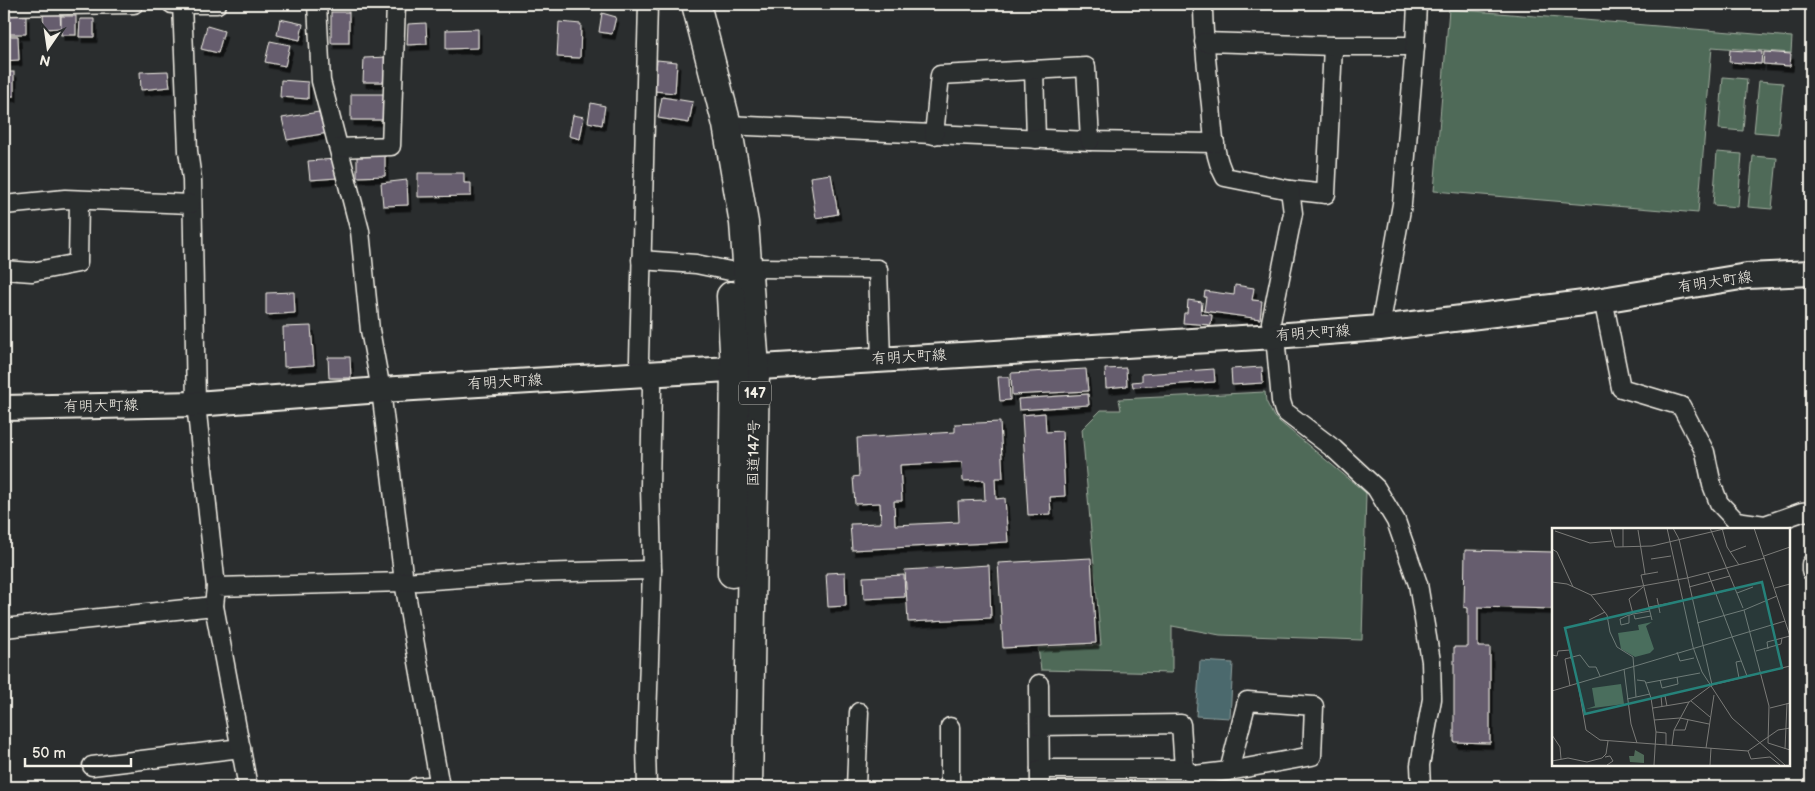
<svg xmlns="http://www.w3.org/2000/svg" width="1815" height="791" viewBox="0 0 1815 791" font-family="'Balsamiq Sans','Klee One',sans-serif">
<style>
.green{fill:#506b59;stroke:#a2aea0}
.water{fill:#4b696d;stroke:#8f9f9e}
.building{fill:#665d6e;stroke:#f4f1e8;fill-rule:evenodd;filter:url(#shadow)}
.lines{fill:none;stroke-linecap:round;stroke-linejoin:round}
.minor-casing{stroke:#f4f1e8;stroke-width:21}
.secondary-casing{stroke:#f4f1e8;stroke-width:28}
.trunk-casing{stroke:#f4f1e8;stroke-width:31}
.minor{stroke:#2a2d2e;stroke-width:18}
.secondary{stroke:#2a2d2e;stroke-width:24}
.trunk{stroke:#2a2d2e;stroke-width:28}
.labels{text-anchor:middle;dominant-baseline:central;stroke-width:4;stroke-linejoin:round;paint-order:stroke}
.shield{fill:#2a2d2e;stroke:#b7b6b0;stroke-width:1}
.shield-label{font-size:14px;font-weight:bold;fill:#f4f1e8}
.street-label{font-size:15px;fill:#f4f1e8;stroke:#2a2d2e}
.inset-road{fill:none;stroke:#7b7b78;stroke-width:1}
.view{fill:#26827a;fill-opacity:0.15;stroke:#26827a;stroke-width:2.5}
.inset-edge{fill:none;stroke:#f4f1e8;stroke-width:2.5}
</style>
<defs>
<filter id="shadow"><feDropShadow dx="3" dy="5.5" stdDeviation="0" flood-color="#0009"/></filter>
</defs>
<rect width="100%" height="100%" fill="#2a2d2e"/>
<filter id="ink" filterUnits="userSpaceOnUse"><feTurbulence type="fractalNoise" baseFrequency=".02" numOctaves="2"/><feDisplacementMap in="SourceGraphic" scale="10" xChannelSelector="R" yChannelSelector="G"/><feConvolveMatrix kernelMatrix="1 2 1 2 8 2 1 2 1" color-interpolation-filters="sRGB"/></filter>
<g filter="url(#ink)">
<g class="green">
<path d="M1449,9L1792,37L1791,53L1712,47L1698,213L1434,191Z"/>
<path d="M1723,77L1747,79L1743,131L1719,129Z"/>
<path d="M1759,81L1783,83L1778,134L1754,132Z"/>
<path d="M1717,152L1742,154L1738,207L1713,205Z"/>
<path d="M1753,156L1777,158L1772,209L1748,207Z"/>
<path d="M1265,392L1266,401L1274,417L1366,493L1362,640L1220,635L1172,626V673L1041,670L1038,648L1101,645L1082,429L1101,410H1121L1119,399Z"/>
</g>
<path class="water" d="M1200,661L1233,663L1230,718L1196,716Z"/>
<g class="building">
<rect x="331" y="12" width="18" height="31"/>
<path d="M602,13L616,17L612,34L599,32Z"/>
<path d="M43,14H60L61,28L44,29Z"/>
<path d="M26,15V34H4V16Z"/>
<rect x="61" y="16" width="15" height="19"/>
<path d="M80,19H94V37H79Z"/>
<path d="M280,19L303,24L300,40L277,35Z"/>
<path d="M559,22L581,24L580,58L557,57Z"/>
<path d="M426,23L427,44L407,45L408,24Z"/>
<path d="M207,26L224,31L218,53L201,49Z"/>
<path d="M478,29V48L446,49V30Z"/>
<path d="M4,36H18L19,60L4,61Z"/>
<path d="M270,41L290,45L285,66L265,62Z"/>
<path d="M1730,50L1762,52L1761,64L1729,62Z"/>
<path d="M1764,52L1791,54L1790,66L1763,64Z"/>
<path d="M388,57V82H363L364,58Z"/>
<path d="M657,60L677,62L675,93L654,91Z"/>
<path d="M168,71L170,87L141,90L140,72Z"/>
<rect x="4" y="72" width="10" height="24"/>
<path d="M281,80L308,82V99L280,97Z"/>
<rect x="351" y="94" width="38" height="26"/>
<path d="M662,97L693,102L689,123L658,118Z"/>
<path d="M591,103L605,106L602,125L588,122Z"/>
<path d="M325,111L328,133L287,140L282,118Z"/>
<path d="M573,115L584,117L580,139L569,136Z"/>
<path d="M385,149V176L357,177V151Z"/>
<path d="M336,159L337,178L310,180L308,161Z"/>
<path d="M418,173H464V183H471V196L418,197Z"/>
<path d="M831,174L838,214L816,218L810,177Z"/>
<path d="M407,180L408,205L383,206L381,183Z"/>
<path d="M1235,285L1254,288L1252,300L1262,301L1260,319L1204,311L1206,297H1204L1205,291L1234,295Z"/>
<path d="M294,292L295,313L266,315V293Z"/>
<path d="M1188,300L1202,302L1201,314L1212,315L1211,325L1183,323L1184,313H1187Z"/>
<path d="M311,326L314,365L284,367L283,327Z"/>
<path d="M328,357H350L351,378H329Z"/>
<path d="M1262,367L1263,383L1232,385L1231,369Z"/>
<path d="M1126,368L1127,386L1106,388L1105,369Z"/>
<path d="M1086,369L1088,391L1012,395L1011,373Z"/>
<path d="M1214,369L1215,382L1133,387L1132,382L1142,381V374Z"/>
<path d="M998,377H1009L1010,400L1000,401Z"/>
<path d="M1088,394L1089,405L1019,410L1018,399Z"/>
<path d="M1045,413L1046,432L1062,431L1065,496L1050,497L1051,514L1028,515L1022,415Z"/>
<path d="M1000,422L1003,478H995L996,499L1005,498L1008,542L852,550L850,524L881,523L880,503L855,504L853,477L859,476L857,438L955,432V424ZM962,462L963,481L984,480L985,500L958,501L959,522L895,525L894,501H902L900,465Z"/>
<path d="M1465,550L1554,552V609L1478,607V647H1490V743L1454,742V647H1468V608L1464,607Z"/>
<path d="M1091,558L1096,643L1003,648L998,563Z"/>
<path d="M989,565L991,618L908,622L905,570Z"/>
<path d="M845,572L846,606L828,607L826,573Z"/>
<path d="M904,575L905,597L864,599L863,577Z"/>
</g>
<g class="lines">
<defs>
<g id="minor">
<path d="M172,4H217"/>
<path d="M182,4L188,151L192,179L196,404L216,587"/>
<path d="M317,4L321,81L360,231L370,330L381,390L404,582L440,787"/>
<path d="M1203,4C1203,38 1207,71 1211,105C1213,129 1213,155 1225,177L1290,190L1326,194L1333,46"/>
<path d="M4,6L134,4"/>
<path d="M1204,42L1333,46H1415"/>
<path d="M1034,70L1036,139"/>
<path d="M727,125L1090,141L1215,143"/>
<path d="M934,135L940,75L1086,67L1090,141"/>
<path d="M339,148L391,146L396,4"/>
<path d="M1290,190L1293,213L1271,322L1275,336L1281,401L1284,411L1334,449L1376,488L1396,521L1418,584L1431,661L1432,699L1420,765L1421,787"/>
<path d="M4,205L65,199L191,204"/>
<path d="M641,260L696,264L730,271"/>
<path d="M748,268L878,269L881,359"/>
<path d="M4,270L32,272L78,263L79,200"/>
<path d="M1603,299L1621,388L1681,406L1705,452L1712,485L1719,503L1736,521L1765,525L1802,512L1811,511"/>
<path d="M1380,328L1402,204L1415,46L1417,4"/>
<path d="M1811,564V571"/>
<path d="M4,628L214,606"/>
<path d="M1039,684L1040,787"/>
<path d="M1040,726L1181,724L1184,769"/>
<path d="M92,766L241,748"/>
<path d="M1040,769H1184L1195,775L1229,771L1312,756L1314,706L1247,701L1229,771"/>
<path d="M248,787L214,606L216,587L404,582L532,573L652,570"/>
<path d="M416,787L440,785"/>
<path d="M647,787L646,749L652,570L650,486L652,387L639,360L648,4"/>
<path d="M856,787L859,712"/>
<path d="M950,787V727"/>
</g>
<path id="secondary" d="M4,408L196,404L381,390L1275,336L1380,328L1584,303L1747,276L1811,273"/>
<g id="trunk">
<path d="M696,4L727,125L744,223L755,367L748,787"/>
<path d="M731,296L735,368L732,573"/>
</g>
</defs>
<use href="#minor" class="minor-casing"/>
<use href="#secondary" class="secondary-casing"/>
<use href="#trunk" class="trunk-casing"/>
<use href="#minor" class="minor"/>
<use href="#secondary" class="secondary"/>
<use href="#trunk" class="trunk"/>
</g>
</g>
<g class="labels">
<rect class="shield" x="739" y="381.5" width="32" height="23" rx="4"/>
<g class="shield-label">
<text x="755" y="393">147</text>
</g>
<g class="street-label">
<text transform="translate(1715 282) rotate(-8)">有明大町線</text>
<text transform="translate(1313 333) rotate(-4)">有明大町線</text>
<text transform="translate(909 357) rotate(-3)">有明大町線</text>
<text transform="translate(505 382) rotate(-3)">有明大町線</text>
<text transform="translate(101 406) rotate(-1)">有明大町線</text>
<text transform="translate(754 453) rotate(-89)">国道147号</text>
</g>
</g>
<g transform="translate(1552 528)">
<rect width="238" height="238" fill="#2a2d2e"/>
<path d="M100,94L94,98L102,121L98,125L83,129L69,121L66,105L87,102L86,97ZM69,156L72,176L34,181L43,178L40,160ZM83,222L92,227V235L78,234L77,228H82Z" fill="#506b59"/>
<path class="inset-road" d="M58,0L63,19L100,18L176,0M71,0V19M115,0L141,119L150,144L180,190L233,237M158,0L191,80M170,0L175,19L187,37M202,0L238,108M86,2L93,46M3,3L38,15L60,13M0,21L5,24L21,59M178,24L194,18M212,28L238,19M99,31L119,28M156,45L195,148M0,54L15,56L39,67L135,50L213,30M137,59L178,48M223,60L238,56M185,65L201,59M162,66L183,60M39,67L55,87L58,104L65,119L81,129L84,169M105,70L108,85M97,79L129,73M192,82L217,178L216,215L238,222M81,86L77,71L91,59M77,87V95L69,97L68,91L77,87H78L81,86L98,83M82,87L83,91L99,88M37,92L53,84M100,92L89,47L106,44M145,95L192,82L225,68M216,121L215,114L238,108M204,123L229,116L230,110M125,124L128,133L142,130M0,127L5,128L6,123L18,122L19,131M72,141L79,196L85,215M187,150L184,134L189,133M85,152L93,153L99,170L104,204L102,237M108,152L110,160L126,156L125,149M94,155L148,145M26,156L34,202L48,212L196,223L226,202L238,200M160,157L238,138M18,158L13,131L28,127L37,139H44L48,148M0,163L233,93M75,171L98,166M139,173L158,189M110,179L109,168H113L115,178M101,180L137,174M218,180L238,175M102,192L128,190L157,196M122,202H133L136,192M104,204L114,205V217M0,207L8,219L9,231M120,217L122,202L137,174L160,157L127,11L121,0M154,220L162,167M233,221L235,175M196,223L199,231L218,229L228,237M53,229L58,228L61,233L55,237M0,233L16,230L35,234L50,230L54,226L56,213M158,237L159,220"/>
<path class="view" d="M210,54L230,140L33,186L13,100Z"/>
<rect width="238" height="238" class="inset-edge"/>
</g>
<rect width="1815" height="791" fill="none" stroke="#2a2d2e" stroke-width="20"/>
<rect x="10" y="10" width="1795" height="771" fill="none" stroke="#f4f1e8" stroke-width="2" filter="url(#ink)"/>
<g transform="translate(48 48) rotate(193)" stroke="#2a2d2e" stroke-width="4" paint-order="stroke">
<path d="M0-4L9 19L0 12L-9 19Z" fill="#f4f1e8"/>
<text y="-8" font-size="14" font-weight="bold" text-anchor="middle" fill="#f4f1e8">N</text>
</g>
<path d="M25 758v8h106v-8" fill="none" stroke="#f4f1e8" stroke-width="2.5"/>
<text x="32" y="758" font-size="15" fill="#f4f1e8" stroke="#2a2d2e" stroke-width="4" paint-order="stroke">50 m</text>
</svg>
